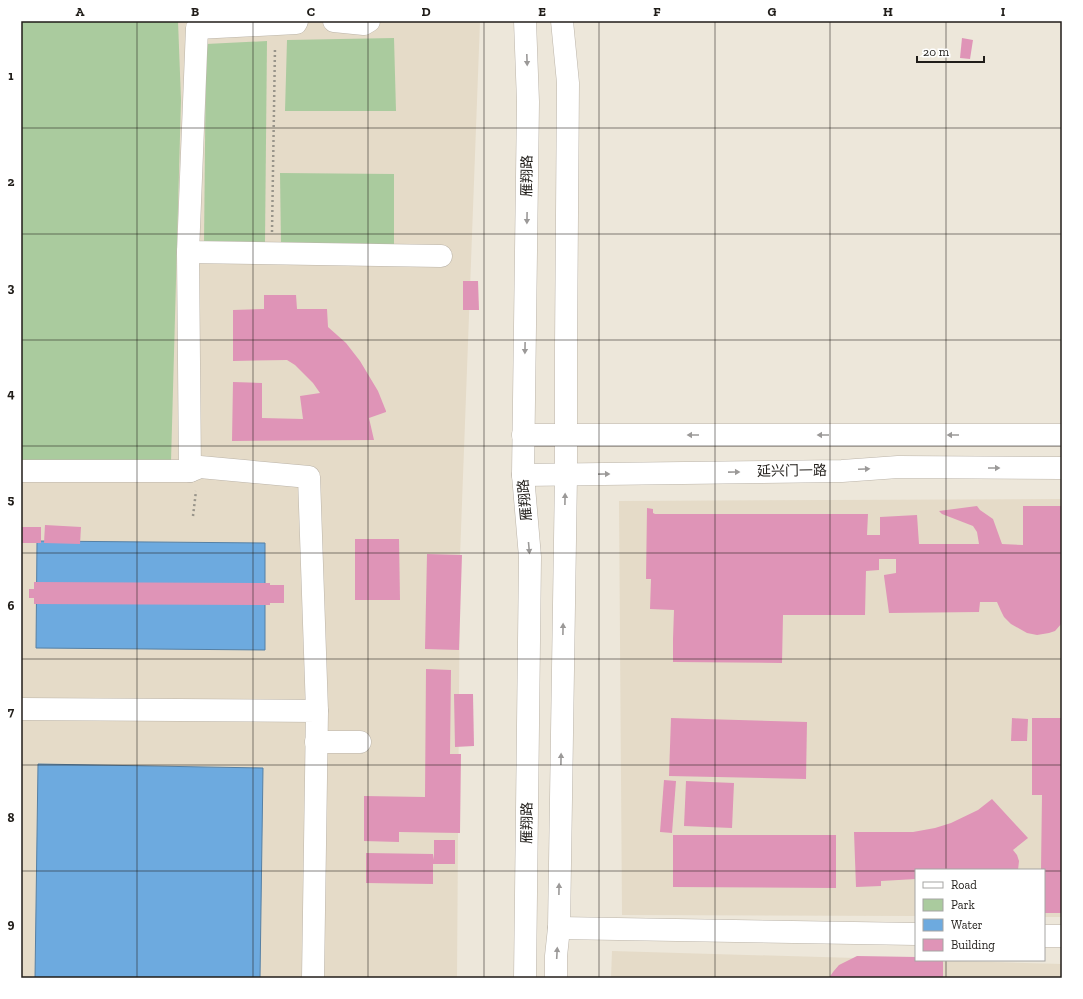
<svg xmlns="http://www.w3.org/2000/svg" width="1083" height="999" viewBox="0 0 1083 999" font-family="'Zilla Slab','Noto Sans SC',serif">
<style>
.built{fill:#e5dbc8}
.green{fill:#aacb9e}
.water{fill:#6daadf;stroke:#5680a4}
.building{fill:#df94b7}
.lines{fill:none;stroke-linecap:round;stroke-linejoin:round}
.minor-casing{stroke:#bbb4a9;stroke-width:23}
.major-casing{stroke:#bbb4a9;stroke-width:23}
.path{stroke:#98948a;stroke-width:2.5;stroke-dasharray:2 3;stroke-linecap:butt}
.minor{stroke:#fff;stroke-width:22}
.major{stroke:#fff;stroke-width:22}
.oneway{fill:#9b9998}
.grid{fill:none;stroke:#201d19;stroke-width:1;stroke-opacity:0.55}
.labels{text-anchor:middle;dominant-baseline:central;stroke-width:3;stroke-linejoin:round;paint-order:stroke}
.street-label{font-size:14px;fill:#201d19;stroke:#fff}
.neatline{fill:none;stroke:#201d19;stroke-width:1.5}
.grid-label{font-size:13px;text-anchor:middle;font-weight:bold;fill:#201d19}
</style>
<rect width="100%" height="100%" fill="#ede7da"/>
<g class="built">
<path d="M21,21H480L460,557L457,978H21Z"/>
<path d="M1062,499V917H1044V870H916V916L622,915L619,501Z"/>
<path d="M612,951L1062,964V978H611Z"/>
</g>
<g class="green">
<path d="M21,21H178L181,100L171,462L21,461Z"/>
<path d="M394,38L396,111H285L287,40Z"/>
<path d="M267,41L265,242L204,245L206,44Z"/>
<path d="M280,173L394,174V245L281,246Z"/>
</g>
<g class="water">
<path d="M37,541L265,543V650L36,648Z"/>
<path d="M38,764L263,768L260,978H35Z"/>
</g>
<g class="building">
<path d="M962,38L973,40L970,59L960,58Z"/>
<path d="M463,281H478L479,310H463Z"/>
<path d="M264,295H296L297,309H327L328,327L346,343L360,361L378,391L386,411V412L369,418L374,440L232,441L233,382L262,383V418L303,419L300,396L320,393L313,383L295,365L287,360L233,361V310L264,309Z"/>
<path d="M977,506L980,510L993,519L1002,544L1023,545V506H1062V623L1055,631L1049,633L1037,635L1027,633L1011,624L1004,617L1001,611L997,602H980L979,612L889,613L884,576V575L896,573V559H879V570L866,571L865,615H783L782,663L674,662H673V639L674,610L650,609L651,579H646L647,508L653,509V513L655,514H868L867,535H880V517L917,515L919,544H979L977,532L973,526L942,514L939,511Z"/>
<path d="M45,525L81,527L80,544L44,543Z"/>
<rect x="21" y="527" width="20" height="16"/>
<path d="M355,539H399L400,600H355Z"/>
<path d="M427,554L462,555L459,650L425,649Z"/>
<path d="M34,582L270,583V585H284V603H270V605L34,604V598H29V589H34Z"/>
<path d="M426,669L451,670L450,754H461L460,833L399,832V842L364,841V796L425,797Z"/>
<path d="M454,694H473L474,746L455,747Z"/>
<path d="M671,718L807,722L806,779L669,776Z"/>
<path d="M1012,718L1028,719L1027,741H1011Z"/>
<path d="M1032,718H1062V913H1044V870H1041L1042,795H1032Z"/>
<path d="M664,780L676,781L672,833L660,832Z"/>
<path d="M686,781L734,783L732,828L684,826Z"/>
<path d="M992,799L1028,838L1013,850L1017,855L1019,861L1018,870H916V879L881,881V886L856,887L854,832H913L935,828L951,823L978,810Z"/>
<path d="M673,835H836V888L673,887Z"/>
<path d="M434,840H455V864H433V884L366,883V853L433,854L434,860Z"/>
<path d="M857,956L916,957V960H943V978H829L833,972L839,965Z"/>
</g>
<g class="lines">
<defs>
<g id="minor">
<path d="M297,21L296,23L197,28L188,252L441,256"/>
<path d="M334,21L364,24L369,21"/>
<path d="M188,252L190,471L200,467L309,477L317,711"/>
<path d="M523,435H1062"/>
<path d="M21,471H190"/>
<path d="M523,475L842,471L898,467L1062,468"/>
<path d="M21,709L317,711L313,978"/>
<path d="M316,742H360"/>
<path d="M559,928L916,934"/>
<path d="M1044,936H1062"/>
</g>
<g id="major">
<path d="M525,978L530,557L523,475L528,102L525,21"/>
<path d="M556,978V956L559,928L566,475V346L568,83L562,21"/>
</g>
</defs>
<use href="#minor" class="minor-casing"/>
<use href="#major" class="major-casing"/>
<g class="path">
<path d="M272,232L275,47"/>
<path d="M193,516L196,491"/>
</g>
<use href="#minor" class="minor"/>
<use href="#major" class="major"/>
</g>
<defs><path id="oneway-solid" d="M-6-.8H1V-3.2L6.5 0L1 3.2V.8H-6Z"/></defs>
<g class="oneway">
<use href="#oneway-solid" transform="translate(527 60) rotate(88)"/>
<use href="#oneway-solid" transform="translate(527 218) rotate(91)"/>
<use href="#oneway-solid" transform="translate(525 348) rotate(91)"/>
<use href="#oneway-solid" transform="translate(693 435) rotate(180)"/>
<use href="#oneway-solid" transform="translate(823 435) rotate(180)"/>
<use href="#oneway-solid" transform="translate(953 435) rotate(180)"/>
<use href="#oneway-solid" transform="translate(994 468)"/>
<use href="#oneway-solid" transform="translate(864 469) rotate(-3)"/>
<use href="#oneway-solid" transform="translate(734 472) rotate(-1)"/>
<use href="#oneway-solid" transform="translate(604 474) rotate(-1)"/>
<use href="#oneway-solid" transform="translate(565 499) rotate(-89)"/>
<use href="#oneway-solid" transform="translate(529 548) rotate(85)"/>
<use href="#oneway-solid" transform="translate(563 629) rotate(-89)"/>
<use href="#oneway-solid" transform="translate(561 759) rotate(-89)"/>
<use href="#oneway-solid" transform="translate(559 889) rotate(-89)"/>
<use href="#oneway-solid" transform="translate(557 953) rotate(-87)"/>
</g>
<path class="grid" d="M137,21V978M253,21V978M368,21V978M484,21V978M599,21V978M715,21V978M830,21V978M946,21V870M21,128H1062M21,234H1062M21,340H1062M21,446H1062M21,553H1062M21,659H1062M21,765H1062M21,871H916M1044,871H1062M946,960V978"/>
<g class="labels">
<g class="street-label">
<text transform="translate(527 176) rotate(-89)">雁翔路</text>
<text transform="translate(792 471) rotate(-1)">延兴门一路</text>
<text transform="translate(525 500) rotate(-95)">雁翔路</text>
<text transform="translate(527 823) rotate(-89)">雁翔路</text>
</g>
</g>
<rect width="1083" height="999" fill="none" stroke="#ffffff" stroke-width="44"/>
<rect x="915" y="869" width="130" height="92" fill="#ffffff" stroke="#a6a5a3"/>
<rect x="923" y="882" width="20" height="6" fill="#ffffff" stroke="#a6a5a3"/>
<text x="951" y="889" font-size="12" fill="#201d19">Road</text>
<rect x="923" y="899" width="20" height="12" fill="#aacb9e" stroke="#a6a5a3"/>
<text x="951" y="909" font-size="12" fill="#201d19">Park</text>
<rect x="923" y="919" width="20" height="12" fill="#6daadf" stroke="#a6a5a3"/>
<text x="951" y="929" font-size="12" fill="#201d19">Water</text>
<rect x="923" y="939" width="20" height="12" fill="#df94b7" stroke="#a6a5a3"/>
<text x="951" y="949" font-size="12" fill="#201d19">Building</text>
<path d="M917 56v6h67v-6" fill="none" stroke="#201d19" stroke-width="2"/>
<text x="923" y="56" font-size="12" fill="#201d19" stroke="#ffffff" stroke-width="3" paint-order="stroke">20 m</text>
<rect x="22" y="22" width="1039" height="955" class="neatline"/>
<g class="grid-label">
<text x="80" y="16">A</text>
<text x="195" y="16">B</text>
<text x="311" y="16">C</text>
<text x="426" y="16">D</text>
<text x="542" y="16">E</text>
<text x="657" y="16">F</text>
<text x="772" y="16">G</text>
<text x="888" y="16">H</text>
<text x="1003" y="16">I</text>
<text x="11" y="80">1</text>
<text x="11" y="186">2</text>
<text x="11" y="292">3</text>
<text x="11" y="398">4</text>
<text x="11" y="504">5</text>
<text x="11" y="610">6</text>
<text x="11" y="716">7</text>
<text x="11" y="822">8</text>
<text x="11" y="928">9</text>
</g>
</svg>
